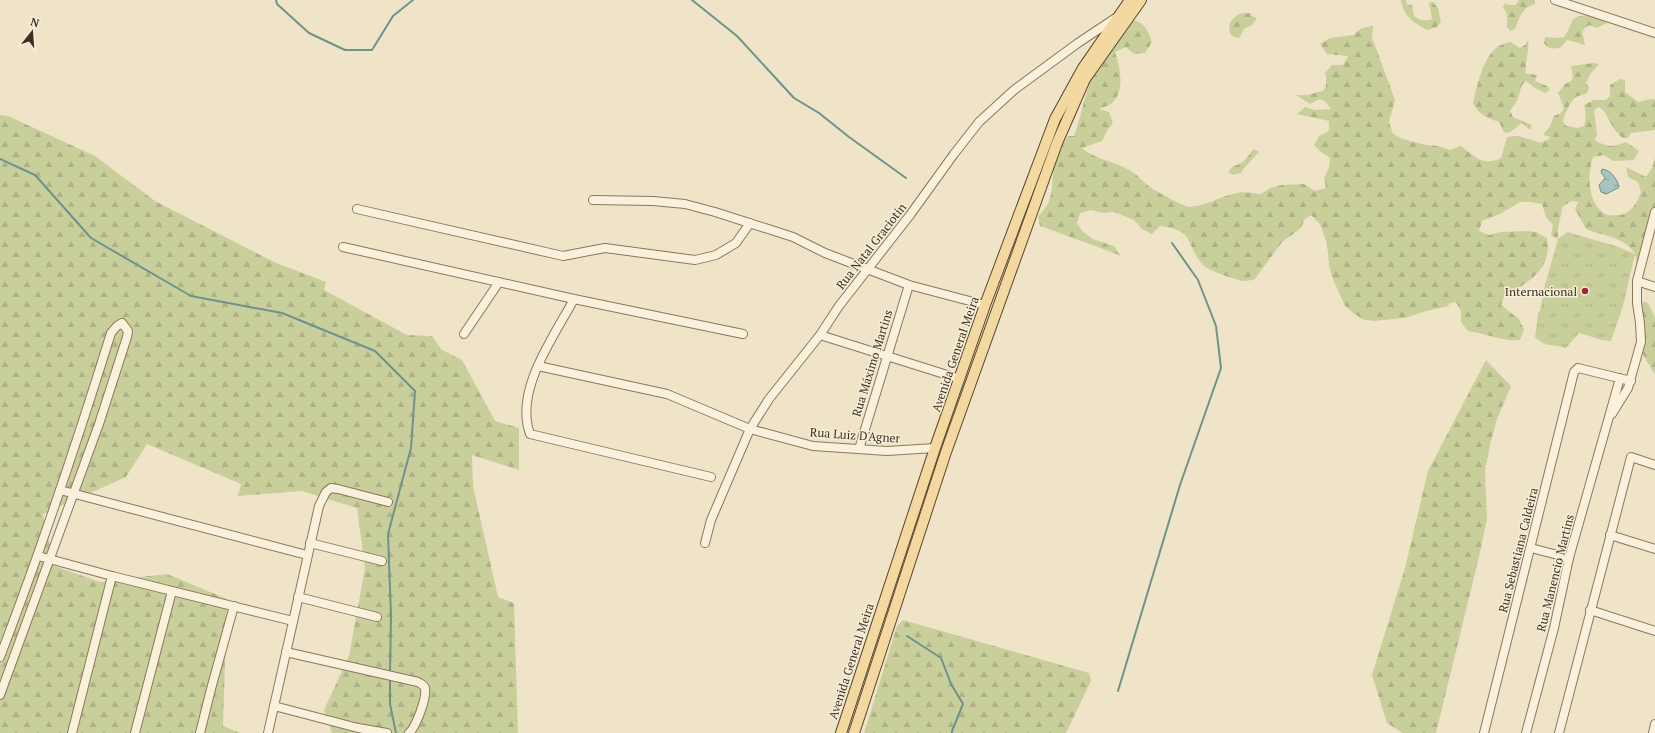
<svg xmlns="http://www.w3.org/2000/svg" width="1655" height="733" viewBox="0 0 1655 733" font-family="'PT Serif',serif">
<style>
.grass{fill:url(#grass-tufts)}
.forest{fill:url(#forest-firs)}
.water{fill:url(#water-ripples);stroke:#6f938a}
.lines{fill:none;stroke-linecap:round;stroke-linejoin:round}
.stream{stroke:#6f938a;stroke-width:2}
.minor-casing{stroke:#8d765c;stroke-width:10}
.major-casing{stroke:#5b4430;stroke-width:12}
.minor{stroke:#faf1dc;stroke-width:8}
.major{stroke:#f3d9a0;stroke-width:10}
.poi-dot{fill:#9e2a2b;stroke:#f7eed8;stroke-width:1.5}
.labels{text-anchor:middle;dominant-baseline:central;stroke-width:3;stroke-linejoin:round;paint-order:stroke}
.street-label{font-size:12px;fill:#3d2e20;stroke:#f7eed8}
.poi-label{font-size:12px;fill:#3d2e20;stroke:#f7eed8;text-anchor:end}
</style>
<defs>
<pattern id="grass-tufts" width="24" height="20" patternUnits="userSpaceOnUse"><rect width="24" height="20" fill="#c9cf9b"/><path d="M3 7l-1-3M5 7V3M7 7l1-3M15 17l-1-3M17 17v-4M19 17l1-3" fill="none" stroke="#aeb285"/></pattern>
<pattern id="forest-firs" width="22" height="20" patternUnits="userSpaceOnUse"><rect width="22" height="20" fill="#c9cf9b"/><path d="M5 1l3.5 6h-7zM16 11l3.5 6h-7z" fill="#aeb285"/></pattern>
<pattern id="water-ripples" width="26" height="14" patternUnits="userSpaceOnUse"><rect width="26" height="14" fill="#a9c4bc"/><path d="M2 4q2-2 4 0t4 0M15 11q2-2 4 0t4 0" fill="none" stroke="#8ba098"/></pattern>
</defs>
<rect width="100%" height="100%" fill="#f0e4c8"/>
<path class="grass" d="M1567,232L1616,246L1635,254L1623,306L1611,341L1602,340L1579,333L1566,348C1550,343 1548,349 1535,337L1538,313L1540,311L1545,285L1558,239Z"/>
<g class="forest">
<path d="M1401,0H1406L1407,4L1412,5L1414,16L1421,20H1430L1432,18L1429,4L1430,2H1433L1438,8L1441,22L1437,27L1427,30C1414,23 1403,16 1401,0Z"/>
<path d="M1518,0H1535V4C1521,8 1520,17 1515,29L1510,31L1507,27C1507,19 1509,14 1503,8L1505,3L1509,5H1515L1519,1Z"/>
<path d="M1243,13H1250L1251,16L1257,18L1252,25L1244,29L1240,37L1237,38L1232,36C1225,26 1233,15 1243,13Z"/>
<path d="M1593,15L1607,20V23L1597,28L1589,25C1578,32 1584,34 1585,45L1567,40L1560,48C1553,49 1548,49 1544,43L1545,37L1555,38L1564,37C1576,20 1566,16 1593,15Z"/>
<path d="M1130,19C1145,23 1147,28 1152,42L1145,53L1134,54L1126,47L1115,52C1120,68 1126,91 1111,104C1108,106 1103,107 1099,109L1109,112L1113,123L1107,131L1102,141L1082,148C1096,160 1115,161 1131,171C1138,175 1143,182 1150,187C1156,191 1184,207 1190,207C1206,206 1221,196 1237,193C1244,191 1254,194 1261,194L1270,188L1282,185L1304,184L1315,191L1326,188L1324,178L1329,168L1330,158L1321,152L1314,145L1319,136L1329,131V121L1297,114L1305,107L1315,110L1331,109L1325,101L1320,99L1310,104L1296,95H1307L1323,91L1326,86V75L1324,74L1332,65H1343L1348,56L1327,54L1320,44L1330,38L1353,35L1362,28L1373,26L1372,37L1395,100L1389,122L1393,134L1403,139L1426,145L1438,146L1450,150L1461,146C1476,158 1483,166 1501,158L1507,137L1519,136L1541,143L1550,138L1548,136L1543,135L1550,126L1554,116L1561,113L1564,108L1558,93L1565,84L1571,81L1573,77L1571,66L1593,63L1599,64L1591,73L1586,83L1589,88L1587,93C1584,95 1578,95 1575,98C1571,100 1564,116 1563,121L1566,126L1578,128L1584,126C1586,120 1586,111 1584,105L1594,100H1606L1610,96V85L1620,79L1625,80V92L1638,102L1650,99H1655V130L1631,133L1628,138H1622C1619,134 1614,130 1612,125C1607,118 1607,112 1599,107L1594,110L1597,135L1595,140C1608,148 1613,147 1626,142L1639,151L1634,160L1613,161L1604,155L1593,157C1587,175 1587,205 1607,215C1610,216 1613,215 1616,215C1630,216 1637,203 1641,192L1638,182L1628,177L1626,167L1646,177L1652,168L1655,158V219L1642,262L1644,273C1641,270 1637,267 1636,263C1636,260 1636,256 1635,254C1626,237 1602,236 1586,229L1575,209L1578,202L1572,201L1563,206L1558,228V239L1551,235L1553,225L1546,217L1542,204L1531,202H1520L1502,213L1482,221L1479,231L1489,235L1500,232L1525,231L1536,232L1547,238C1553,268 1529,283 1505,295L1501,305L1519,319L1524,330L1520,340C1502,342 1485,333 1468,331L1461,322V311L1456,302L1447,304L1450,306L1426,311L1405,318L1373,321L1362,319L1353,313L1345,306L1332,277L1329,265L1327,244L1320,224L1311,215L1305,219L1300,229L1282,242L1255,279C1252,280 1247,281 1243,281C1236,280 1207,270 1203,265C1184,243 1197,231 1160,226L1152,234L1142,229L1134,220L1114,212L1103,213L1091,210L1080,213L1077,223L1083,232L1093,239L1114,246L1121,256C1094,245 1067,236 1040,226L1038,216C1055,201 1051,187 1054,167C1055,156 1062,146 1068,136H1074C1082,116 1084,93 1094,74C1104,55 1118,37 1130,19Z"/>
<path d="M1528,40C1530,51 1524,64 1526,74H1532L1537,76L1535,81L1547,86L1550,90L1545,93L1535,88L1526,81L1522,85L1517,101L1510,111L1513,117L1532,125L1530,130L1522,123L1509,133L1504,132L1499,122C1487,118 1479,115 1473,103L1474,98C1480,77 1485,46 1510,42L1520,48L1525,45Z"/>
<path d="M0,115L8,116L95,156L155,201L274,262L326,282L324,290L407,335L432,336L442,350L462,360L495,421L519,428V470L472,455L473,486L498,597L514,603L518,733H332L324,710L349,656L365,568L357,508L302,491L238,496L241,484L147,444L126,477L43,514L54,566L100,582L167,574L227,599L223,726L240,733H0Z"/>
<path d="M1254,149L1259,152L1244,168L1241,173L1233,175L1228,172L1232,167L1243,162Z"/>
<path d="M1643,301L1648,303L1655,318V375L1641,351L1640,308Z"/>
<path d="M1486,360L1511,386L1497,419L1491,441L1485,470L1487,519L1479,557L1436,733H1403L1387,723L1372,675L1405,568L1428,471Z"/>
<path d="M903,620L1089,673L1091,681L1066,733H864L897,626Z"/>
</g>
<path class="water" d="M1602,169C1611,170 1616,178 1619,186L1618,188L1606,194L1601,192L1599,185L1605,178L1601,172Z"/>
<g class="lines">
<g class="stream">
<path d="M276,0L277,4L309,33L345,50H372L393,16L413,0"/>
<path d="M692,0L737,36L794,98L819,113L849,137L906,178"/>
<path d="M0,159L35,175L91,238L191,296L282,313L375,351L415,391L411,448L388,534L391,616L390,674"/>
<path d="M907,636L941,658L951,684L963,704L952,731V733"/>
<path d="M390,679V704L396,733"/>
<path d="M1118,691L1180,485L1221,368L1216,326L1198,280L1172,243"/>
</g>
<defs>
<g id="minor">
<path d="M1555,0L1655,33"/>
<path d="M593,200L653,201L685,204L715,212L793,237L825,253L909,285L985,305"/>
<path d="M357,209L563,256L605,248L695,260L716,255L736,243L750,223"/>
<path d="M343,247L574,299L743,334"/>
<path d="M1637,281L1655,287"/>
<path d="M574,299C554,337 514,390 530,434L711,477"/>
<path d="M464,334L499,282"/>
<path d="M820,335L960,379"/>
<path d="M538,366L667,394L750,429L813,446L887,451L935,448"/>
<path d="M1612,414L1628,388L1641,342L1640,323L1637,303V281L1655,212"/>
<path d="M859,449L909,285"/>
<path d="M60,490L307,555"/>
<path d="M1610,535L1655,549"/>
<path d="M310,543L382,561"/>
<path d="M705,543L711,520L750,429L769,399L820,335L839,306L910,215L954,154L979,122L1014,90L1078,43L1117,17"/>
<path d="M1531,548L1569,558"/>
<path d="M38,556L112,576"/>
<path d="M298,597L377,617"/>
<path d="M1590,610L1655,631"/>
<path d="M286,652L418,682C421,684 424,685 425,688C427,698 416,727 409,733"/>
<path d="M0,657C41,550 77,442 111,333L117,326L122,323L128,331L127,337L99,424L0,695"/>
<path d="M274,706L358,728L387,733"/>
<path d="M72,733L112,576L293,621"/>
<path d="M135,733L172,591"/>
<path d="M200,733L211,689L234,606"/>
<path d="M268,733L319,506L326,492L331,488L338,489L388,502"/>
<path d="M1484,733L1574,372L1578,368L1631,381"/>
<path d="M1526,733L1554,628L1569,558L1620,378"/>
<path d="M1559,733L1631,457L1655,465"/>
<path d="M1653,733L1655,724"/>
</g>
<g id="major">
<path d="M841,733L935,448L985,305L1055,119L1083,68L1130,0"/>
<path d="M854,733L946,452L1057,143L1085,79L1141,0"/>
</g>
</defs>
<use href="#minor" class="minor-casing"/>
<use href="#major" class="major-casing"/>
<use href="#minor" class="minor"/>
<use href="#major" class="major"/>
</g>
<circle class="poi-dot" cx="1585" cy="291" r="4"/>
<g class="labels">
<g class="street-label">
<text transform="translate(871 246) rotate(-52)">Rua Natal Graciotin</text>
<text transform="translate(955 354) rotate(-71)">Avenida General Meira</text>
<text transform="translate(872 363) rotate(-73)">Rua Máximo Martins</text>
<text transform="translate(855 435) rotate(4)">Rua Luiz D'Agner</text>
<text transform="translate(1518 550) rotate(-76)">Rua Sebastiana Caldeira</text>
<text transform="translate(1555 573) rotate(-76)">Rua Manencio Martins</text>
<text transform="translate(851 661) rotate(-72)">Avenida General Meira</text>
</g>
<g class="poi-label">
<text x="1577" y="291">Internacional</text>
</g>
</g>
<g transform="translate(32 32) rotate(17)" stroke="#f7eed8" stroke-width="3" paint-order="stroke">
<path d="M0-3L7 15L0 10L-7 15Z" fill="#3d2e20"/>
<text y="-6" font-size="11" font-weight="bold" text-anchor="middle" fill="#3d2e20">N</text>
</g>
</svg>
